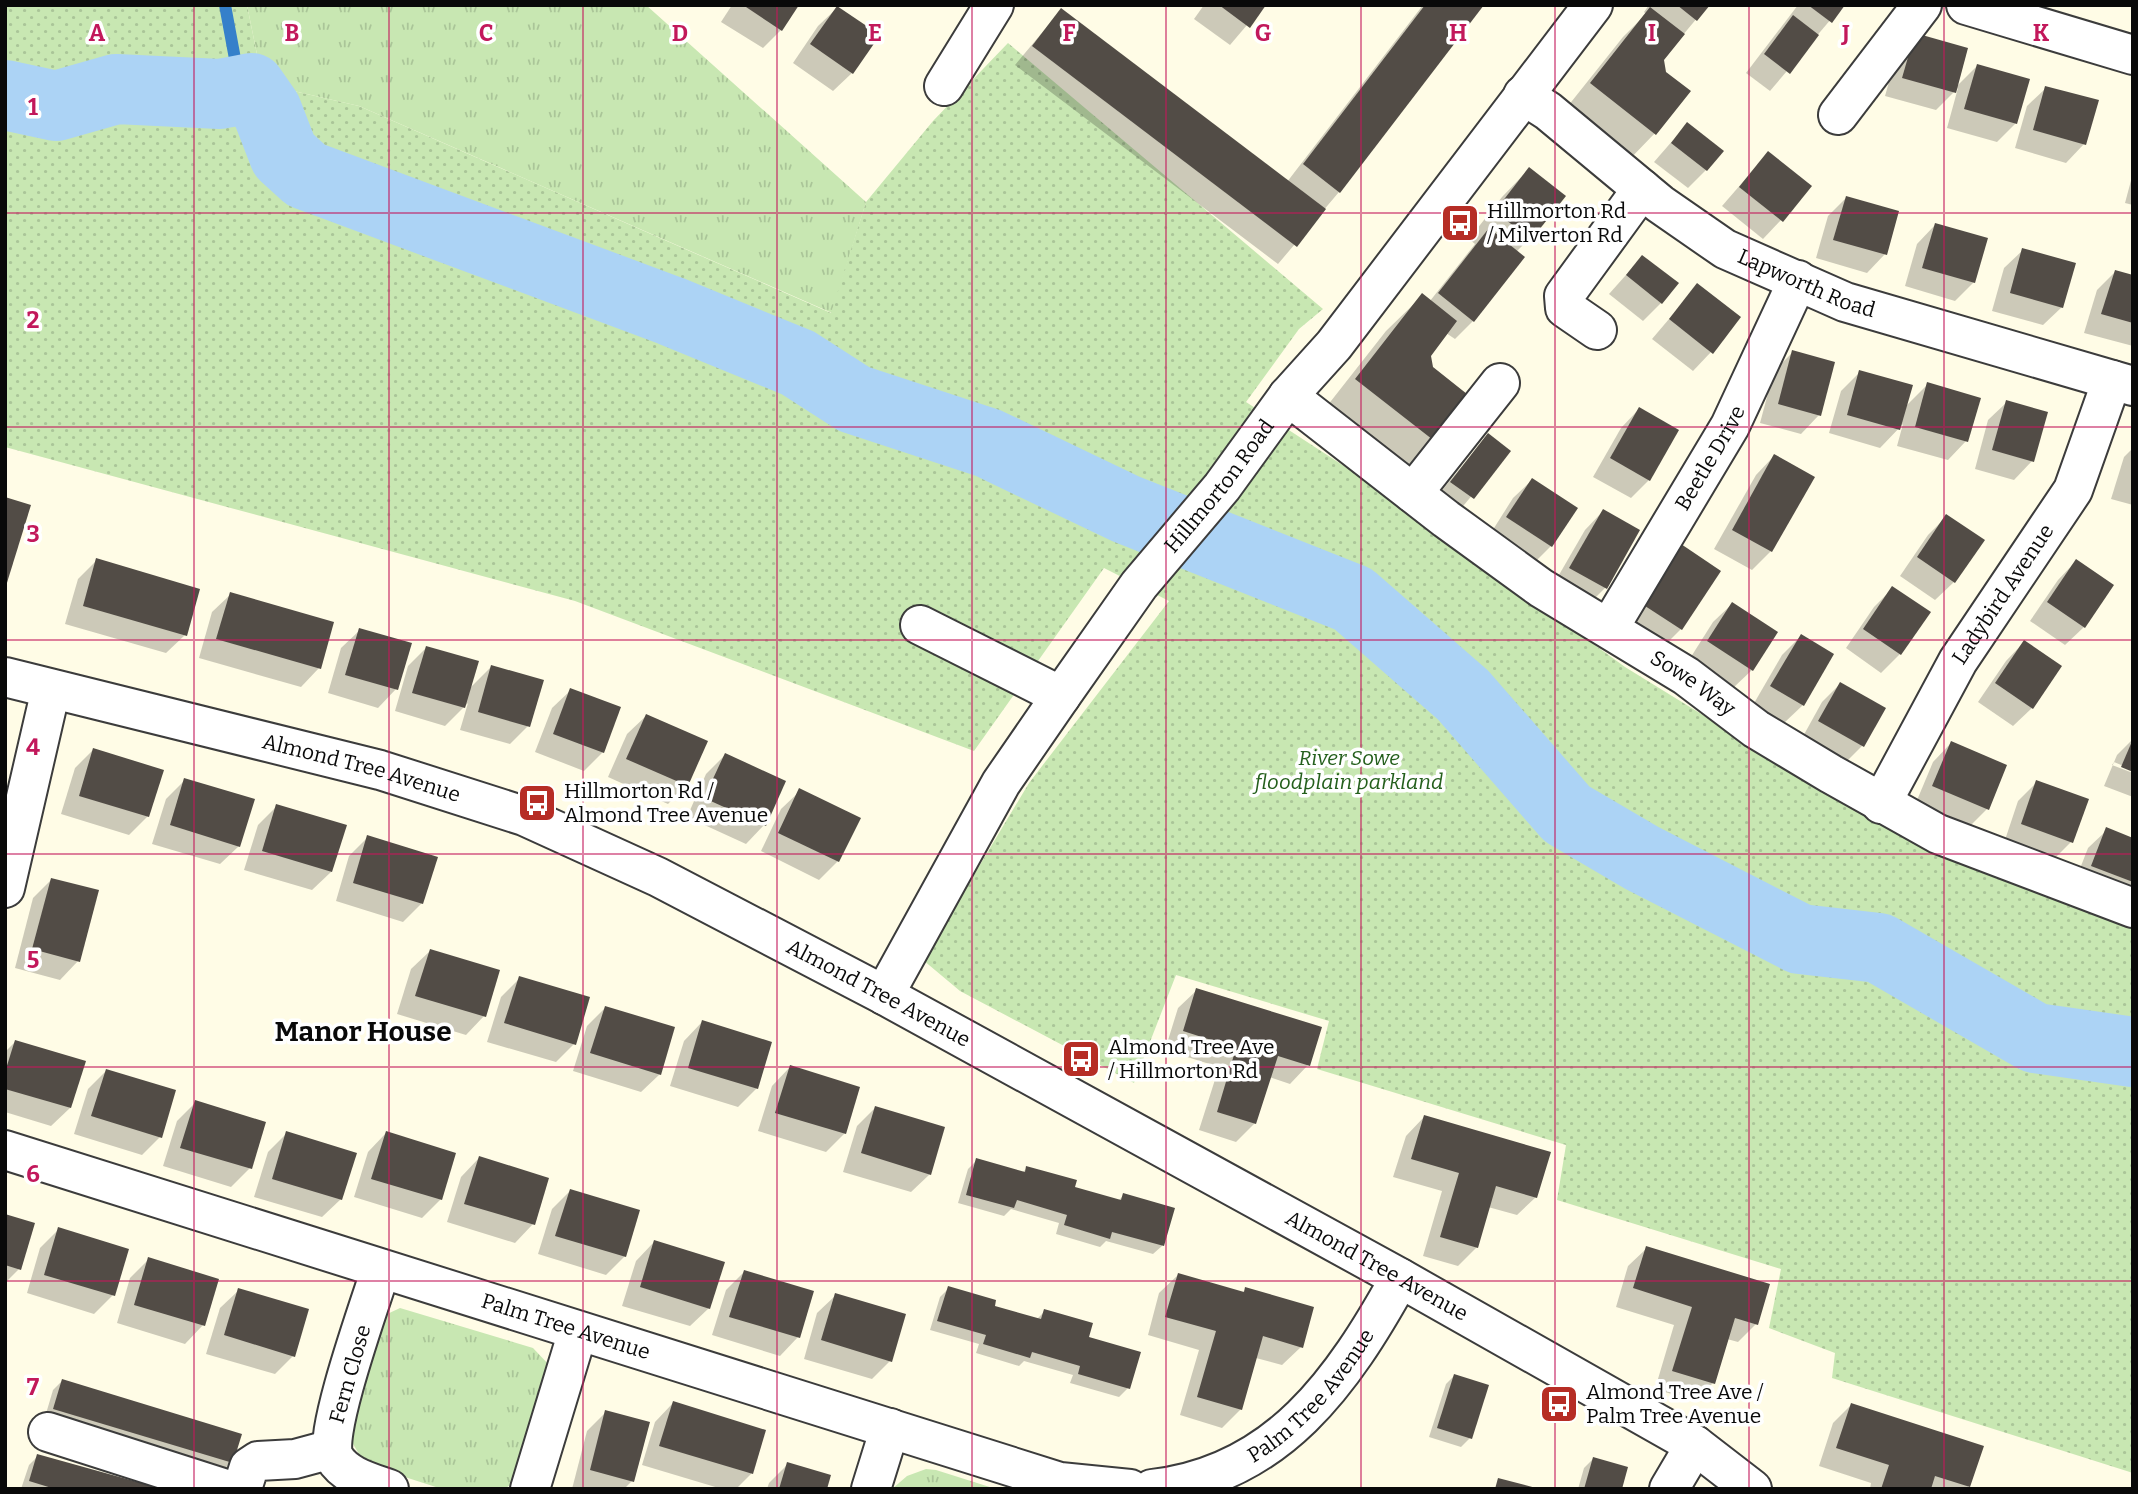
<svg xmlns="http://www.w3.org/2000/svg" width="2138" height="1494" viewBox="0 0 2138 1494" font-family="Bitter,serif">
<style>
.grass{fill:url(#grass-tufts)}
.park{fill:url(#park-dots)}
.shadow{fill:#0003}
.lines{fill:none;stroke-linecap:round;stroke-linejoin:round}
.stream{stroke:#3580ca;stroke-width:12}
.river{stroke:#acd3f5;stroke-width:70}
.building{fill:#524c46}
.minor-casing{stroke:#3c3c3c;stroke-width:42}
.minor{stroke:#fff;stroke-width:38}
.grid{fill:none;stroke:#c2185b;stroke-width:2;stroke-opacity:0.55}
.labels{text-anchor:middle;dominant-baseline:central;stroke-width:7;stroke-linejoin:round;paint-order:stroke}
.poi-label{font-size:21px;fill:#090909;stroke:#fff;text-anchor:start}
.street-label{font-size:21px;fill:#090909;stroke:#fff}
.park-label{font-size:21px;font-style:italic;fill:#245f1c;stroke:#fff}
.district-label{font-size:28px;font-weight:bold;fill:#090909;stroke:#fff}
.grid-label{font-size:23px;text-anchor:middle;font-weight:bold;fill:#c2185b;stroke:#fff;stroke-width:7;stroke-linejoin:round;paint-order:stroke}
</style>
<defs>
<pattern id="grass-tufts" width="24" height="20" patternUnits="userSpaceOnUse" patternTransform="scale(1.75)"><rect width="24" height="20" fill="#c8e7b2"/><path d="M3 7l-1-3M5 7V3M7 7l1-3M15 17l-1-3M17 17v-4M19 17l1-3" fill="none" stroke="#aac598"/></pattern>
<pattern id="park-dots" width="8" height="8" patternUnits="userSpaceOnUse" patternTransform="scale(1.75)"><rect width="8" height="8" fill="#c8e7b2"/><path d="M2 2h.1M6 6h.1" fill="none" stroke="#aac598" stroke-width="1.8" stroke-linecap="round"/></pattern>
</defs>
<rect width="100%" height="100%" fill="#fffce6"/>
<g class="grass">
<path d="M247,5H646L866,202L832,313L359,106L263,84Z"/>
<path d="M400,1308L533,1348L551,1367L512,1484L504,1489H442L380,1469L363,1461L349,1437L383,1316Z"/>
<path d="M926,1469L936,1470L996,1489H892L907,1476Z"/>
</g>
<path class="park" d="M5,5H247L263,84L359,106L831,313L866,202L933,121L1008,43L1323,309L1299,329L1246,402L1393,498L1625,667L1875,821L2133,924V1473L1832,1378L1835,1353L1769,1328L1781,1269L1557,1200L1566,1145L1317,1069L1329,1021L1176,975L1134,1083L960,991L923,960L1029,783L1169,601L1104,568L974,751L575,601L5,447Z"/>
<g class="shadow">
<path d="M732,5H797L781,30L763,48L721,22Z"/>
<path d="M1204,5H1264L1230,45L1194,19Z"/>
<path d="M1423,5H1482L1339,192L1278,264L1015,65L1061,10L1287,182Z"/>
<path d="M1649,5H1708L1662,60L1655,133L1628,161L1564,111L1623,37L1646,14L1644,12Z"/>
<path d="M1798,5H1843L1770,91L1746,73Z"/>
<path d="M837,8L852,73L833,91L793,63L818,26Z"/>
<path d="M1915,35L1955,88L1977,66L2016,123L1997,142L1947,128L1958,88L1936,110L1885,96L1897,54Z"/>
<path d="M2046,88L2084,144L2066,163L2015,148L2027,106Z"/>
<path d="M1687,124L1706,170L1688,188L1654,162Z"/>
<path d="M1768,153L1781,220L1763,239L1722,206Z"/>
<path d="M1529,169L1530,238L1516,252L1473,321L1455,339L1446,333L1429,355L1435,441L1400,477L1320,415L1386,331L1422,296L1430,301L1475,244L1469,239L1502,197Z"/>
<path d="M2133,173V205L2125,203Z"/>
<path d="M1846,198L1885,254L1867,273L1816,258L1828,216Z"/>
<path d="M1935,225L1974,282L1955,301L1905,286L1917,244Z"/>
<path d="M2023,250L2062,307L2043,325L1992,311L2004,268Z"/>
<path d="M1642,257L1661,303L1643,321L1609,294Z"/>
<path d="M2115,272L2133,277V346L2084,333L2097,290Z"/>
<path d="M1698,285L1711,352L1693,371L1652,339Z"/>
<path d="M1793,352L1819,415L1801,434L1760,423L1774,371Z"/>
<path d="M1860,372L1904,408L1928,384L1966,441L1948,460L1897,446L1903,424L1880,448L1829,433L1841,391Z"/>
<path d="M2007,402L2032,461L2014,480L1975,469L1988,420Z"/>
<path d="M1639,409L1649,480L1631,498L1593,477L1621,428Z"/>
<path d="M1488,435L1509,451L1454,517L1433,501Z"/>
<path d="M2133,448V505L2111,499L2124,457Z"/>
<path d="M1774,456L1812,478L1771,551L1752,570L1714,549L1756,475Z"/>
<path d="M1532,480L1551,546L1533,564L1489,536L1513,498Z"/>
<path d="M1603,511L1605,588L1587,606L1552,587L1585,530Z"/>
<path d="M1947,516L1954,582L1935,600L1900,576L1928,535Z"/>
<path d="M97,560L185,635L166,653L65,624L78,579Z"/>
<path d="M2076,561L2084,627L2065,645L2030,621L2058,580Z"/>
<path d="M1663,565L1719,572L1681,629L1662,648L1624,623Z"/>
<path d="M1892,589L1900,654L1881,673L1846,648L1874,607Z"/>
<path d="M231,594L319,668L301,687L199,658L212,612Z"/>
<path d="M1732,604L1752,670L1733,688L1689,660L1713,622Z"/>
<path d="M360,630L396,689L378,708L328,693L341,648Z"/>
<path d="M1801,636L1803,705L1784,723L1753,705L1782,655Z"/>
<path d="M2024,642L2032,708L2013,726L1978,702L2006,661Z"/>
<path d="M426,648L469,689L491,667L528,726L510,744L460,730L468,703L445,726L395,711L408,666Z"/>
<path d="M1840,684L1862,746L1844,764L1801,740L1822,702Z"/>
<path d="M571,690L603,752L584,771L535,752L552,708Z"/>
<path d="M646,716L705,742L686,785L668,804L608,777L627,734Z"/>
<path d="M2133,739V770L2114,762L2112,765L2133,773V797L2104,786L2117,755Z"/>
<path d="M1951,743L1987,809L1969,827L1915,805L1933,762Z"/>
<path d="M93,750L148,816L129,835L61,814L75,768Z"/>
<path d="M725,755L764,825L746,844L687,817L706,774Z"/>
<path d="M185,780L239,846L220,864L152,844L166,799Z"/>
<path d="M2037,782L2071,842L2053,860L2004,843L2018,801Z"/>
<path d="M800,791L858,819L838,861L819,880L761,851L781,809Z"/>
<path d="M277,806L331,872L312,890L244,870L258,825Z"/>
<path d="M2107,830L2133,840V897L2074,884L2088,848Z"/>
<path d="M368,837L422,903L403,922L336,901L349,856Z"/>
<path d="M51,880L78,961L60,980L15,968L33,898Z"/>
<path d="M430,951L484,1016L466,1035L397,1014L411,969Z"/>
<path d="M520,978L574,1044L556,1062L487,1042L501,997Z"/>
<path d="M1197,990L1308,1065L1290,1084L1269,1077L1255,1123L1236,1142L1199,1130L1219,1067L1165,1050L1178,1008Z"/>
<path d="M605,1008L660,1074L641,1092L573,1071L587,1026Z"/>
<path d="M702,1022L757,1088L738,1107L670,1086L684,1041Z"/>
<path d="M15,1042L70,1108L51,1126L5,1112V1052Z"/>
<path d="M790,1067L845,1133L826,1152L758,1131L772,1086Z"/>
<path d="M106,1071L160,1137L142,1155L74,1134L88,1089Z"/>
<path d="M196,1102L250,1168L231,1187L163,1166L177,1121Z"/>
<path d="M875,1108L930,1174L911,1192L843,1172L857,1126Z"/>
<path d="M1424,1117L1536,1197L1517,1215L1488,1207L1477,1247L1458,1266L1423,1256L1442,1191L1393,1177L1406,1136Z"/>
<path d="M287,1133L341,1199L322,1217L254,1197L268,1152Z"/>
<path d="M386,1133L441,1199L422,1218L354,1197L368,1152Z"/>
<path d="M479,1158L533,1224L515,1243L447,1222L461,1177Z"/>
<path d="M977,1160L1022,1173L1027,1168L1073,1188L1118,1201L1124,1195L1173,1209L1162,1246L1153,1254L1106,1241L1100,1247L1056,1234L1059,1223L1011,1209L1004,1216L958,1203L968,1169Z"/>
<path d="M570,1191L625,1256L606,1275L538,1254L552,1209Z"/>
<path d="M5,1216L19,1269L5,1283Z"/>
<path d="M59,1229L113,1295L94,1314L27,1293L40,1248Z"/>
<path d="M654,1242L709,1308L690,1326L622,1306L636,1261Z"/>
<path d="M1647,1248L1756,1324L1738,1342L1727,1339L1713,1383L1695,1401L1655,1389L1674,1325L1616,1307L1628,1266Z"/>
<path d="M149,1259L203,1325L185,1344L117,1323L130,1278Z"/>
<path d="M744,1272L812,1292L798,1337L780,1356L712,1335L726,1290Z"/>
<path d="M1178,1275L1242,1293L1246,1289L1301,1347L1282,1365L1256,1358L1241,1409L1222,1428L1180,1415L1199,1350L1148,1335L1159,1293Z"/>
<path d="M949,1288L993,1307L1036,1320L1045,1311L1128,1388L1119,1397L1070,1383L1073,1375L1024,1361L1019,1366L976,1353L979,1344L930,1330L940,1297Z"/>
<path d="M239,1290L293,1356L275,1374L206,1354L220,1308Z"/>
<path d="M836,1295L890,1361L872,1379L804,1359L817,1313Z"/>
<path d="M1454,1376L1470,1438L1461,1447L1429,1437L1446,1384Z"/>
<path d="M62,1381L231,1462L223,1471L45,1417L53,1390Z"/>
<path d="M673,1403L764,1431L751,1474L736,1489H722L642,1465L655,1422Z"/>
<path d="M1851,1405L1969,1487L1870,1489L1871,1483L1819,1466L1833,1423Z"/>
<path d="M606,1412L632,1481L624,1489H572L587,1431Z"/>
<path d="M38,1456L156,1489H21L29,1465Z"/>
<path d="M1593,1459L1621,1489H1578L1584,1468Z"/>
<path d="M788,1464L825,1489H767L769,1483Z"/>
</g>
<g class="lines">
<path class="stream" d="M225,5L238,75L251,88"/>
<path class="river" d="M5,95L56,106L116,89L220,94L251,88L267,111L284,155L306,175L671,311L798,363L854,399L988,443L1126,509L1353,599L1463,695L1567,814L1642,858L1800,939L1879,948L2035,1038L2133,1052"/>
</g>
<g class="building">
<path d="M743,5H799L782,31Z"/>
<path d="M1219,5H1266L1250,28Z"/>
<path d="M1425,5H1484L1340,193L1303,164Z"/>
<path d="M1677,5H1710L1697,21Z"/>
<path d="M1808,5H1845L1832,23Z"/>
<path d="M837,6L880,35L853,74L810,44Z"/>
<path d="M1650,7L1685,34L1664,60L1666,72L1691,91L1656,135L1590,83Z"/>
<path d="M1061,8L1326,209L1297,247L1032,46Z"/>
<path d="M1793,15L1819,35L1790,74L1764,54Z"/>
<path d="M1915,33L1968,48L1956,93L1902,78Z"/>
<path d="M1977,64L2030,79L2017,124L1964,109Z"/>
<path d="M2045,86L2099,100L2086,145L2033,130Z"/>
<path d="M1687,122L1724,151L1707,171L1671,143Z"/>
<path d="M1768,151L1812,186L1783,222L1739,187Z"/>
<path d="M1529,167L1566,196L1531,240L1495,211Z"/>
<path d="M1846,196L1899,211L1887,255L1833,240Z"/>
<path d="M1935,223L1988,238L1975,283L1922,268Z"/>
<path d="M1489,228L1525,257L1474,322L1438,293Z"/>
<path d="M2022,248L2076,263L2063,308L2010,293Z"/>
<path d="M1642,255L1679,283L1662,304L1626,275Z"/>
<path d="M2115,270L2133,275V323L2101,314Z"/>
<path d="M1697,283L1741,317L1713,354L1669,319Z"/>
<path d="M1422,293L1457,321L1431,356L1433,367L1472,398L1437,443L1355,379Z"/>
<path d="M1792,350L1835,362L1821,416L1778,404Z"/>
<path d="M1859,370L1913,385L1900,430L1847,415Z"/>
<path d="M1927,382L1981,398L1968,442L1915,427Z"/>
<path d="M2006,400L2048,412L2034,462L1992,450Z"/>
<path d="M1639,407L1679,430L1650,481L1610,458Z"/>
<path d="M1488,433L1511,451L1474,499L1450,482Z"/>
<path d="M1774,454L1815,477L1772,552L1732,530Z"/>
<path d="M1532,478L1578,508L1552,547L1506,517Z"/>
<path d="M5,497L31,505L6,586H5Z"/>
<path d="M1603,509L1640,530L1607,589L1569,568Z"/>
<path d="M1946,514L1985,540L1955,583L1917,557Z"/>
<path d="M1681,544L1721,571L1682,630L1642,604Z"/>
<path d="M96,558L200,589L187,636L83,606Z"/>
<path d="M2076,559L2114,585L2085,628L2047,602Z"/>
<path d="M1892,586L1931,612L1901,655L1863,629Z"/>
<path d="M230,592L334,622L321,669L216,639Z"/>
<path d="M1732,602L1778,632L1753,671L1707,641Z"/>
<path d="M359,628L412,643L398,690L345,675Z"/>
<path d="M1801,634L1834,654L1804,706L1770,686Z"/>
<path d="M2024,640L2062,666L2033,709L1995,683Z"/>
<path d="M426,646L479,661L465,708L412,693Z"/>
<path d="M491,665L544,680L530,727L478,712Z"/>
<path d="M1840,682L1886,708L1864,747L1818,721Z"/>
<path d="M570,688L621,707L604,753L553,734Z"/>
<path d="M646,714L708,741L688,786L626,759Z"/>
<path d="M2133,739V772L2121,767Z"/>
<path d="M1951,741L2007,765L1989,810L1932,786Z"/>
<path d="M93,748L164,770L149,817L79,796Z"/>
<path d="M725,753L786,781L766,826L704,798Z"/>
<path d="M184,778L255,799L240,847L170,825Z"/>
<path d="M2036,780L2089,799L2073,843L2021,824Z"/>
<path d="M799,788L861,818L839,862L778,833Z"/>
<path d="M276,804L347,825L332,872L262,851Z"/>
<path d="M2106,827L2133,838V882L2091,866Z"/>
<path d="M367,835L438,857L423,904L353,883Z"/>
<path d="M51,878L99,890L80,962L32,949Z"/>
<path d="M430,949L500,970L486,1017L415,996Z"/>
<path d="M519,976L590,997L576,1045L504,1023Z"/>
<path d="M1196,988L1322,1027L1310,1066L1278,1056L1256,1124L1217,1112L1236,1048L1183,1031Z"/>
<path d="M605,1006L675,1027L661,1075L590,1053Z"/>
<path d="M702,1020L772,1042L758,1089L688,1068Z"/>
<path d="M15,1040L86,1061L71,1108L5,1089V1072Z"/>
<path d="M790,1065L860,1087L846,1134L775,1113Z"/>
<path d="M106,1069L176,1090L162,1138L91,1116Z"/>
<path d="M195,1100L266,1122L252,1169L180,1148Z"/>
<path d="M875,1106L945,1127L931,1175L861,1153Z"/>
<path d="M1424,1115L1551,1152L1537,1198L1496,1186L1478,1248L1440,1237L1459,1173L1411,1159Z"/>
<path d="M286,1131L357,1153L342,1200L272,1179Z"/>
<path d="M386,1131L456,1153L442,1200L371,1179Z"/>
<path d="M479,1156L549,1178L535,1225L464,1204Z"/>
<path d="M976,1158L1025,1172L1026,1166L1077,1180L1075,1187L1121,1200L1123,1193L1175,1208L1164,1246L1112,1232L1110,1239L1064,1225L1067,1215L1017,1200L1014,1208L966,1195Z"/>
<path d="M570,1189L640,1210L626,1257L555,1236Z"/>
<path d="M5,1214L35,1223L21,1270L5,1265Z"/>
<path d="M58,1227L129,1249L115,1296L44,1275Z"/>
<path d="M654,1240L725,1262L710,1309L640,1287Z"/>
<path d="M1646,1246L1770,1284L1758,1325L1735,1318L1715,1384L1672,1371L1692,1307L1633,1288Z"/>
<path d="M148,1257L219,1279L205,1326L134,1305Z"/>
<path d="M744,1270L814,1291L800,1338L729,1317Z"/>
<path d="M1178,1273L1244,1292L1245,1287L1314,1307L1303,1348L1263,1336L1242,1410L1197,1397L1216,1331L1165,1317Z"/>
<path d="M948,1286L996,1300L995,1306L1041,1319L1044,1309L1093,1323L1089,1337L1141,1352L1130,1389L1078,1374L1080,1366L1032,1352L1030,1358L983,1344L986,1335L937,1321Z"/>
<path d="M238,1288L309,1309L295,1357L224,1335Z"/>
<path d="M835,1293L906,1314L892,1362L821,1340Z"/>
<path d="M1454,1374L1489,1385L1472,1439L1437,1428Z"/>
<path d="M62,1379L242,1434L233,1463L53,1409Z"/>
<path d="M673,1401L766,1430L753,1474L659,1446Z"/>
<path d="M1851,1403L1984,1446L1970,1487L1935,1476L1931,1489H1881L1889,1465L1836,1448Z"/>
<path d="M605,1410L650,1422L634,1482L590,1470Z"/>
<path d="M37,1454L159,1488V1489H55L29,1481Z"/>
<path d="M1593,1457L1628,1467L1622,1489H1584Z"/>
<path d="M787,1462L831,1475L827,1489H779Z"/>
<path d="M1498,1478L1536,1488L1535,1489H1495Z"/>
</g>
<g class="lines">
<defs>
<g id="minor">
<path d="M1966,5L2133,55"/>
<path d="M944,86L994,5"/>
<path id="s1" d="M1523,95L1548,111L1660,204L1725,249L1845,302L2133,386"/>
<path d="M1838,115L1922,5"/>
<path d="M1597,330L1565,308L1564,296L1642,189"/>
<path id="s2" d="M1288,396L1446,519L1541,588L1686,676L1756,729L1831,774L1938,834L2133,908"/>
<path d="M1413,493L1500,383"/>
<path d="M920,625L1061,696"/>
<path id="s3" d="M1609,628L1730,426L1798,280"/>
<path id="s4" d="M5,677L380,770L524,816L658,877L884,995L1400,1278L1695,1445L1752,1489"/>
<path id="s5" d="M1881,804L1958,661L2073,490L2112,380"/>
<path d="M5,888L51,689"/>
<path id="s6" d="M884,995L1001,783L1061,696L1139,585L1222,487L1288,396L1334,345L1593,5"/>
<path id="s7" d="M5,1150L1060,1482L1130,1489"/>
<path d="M381,1269C372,1298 322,1436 334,1457C345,1476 369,1482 389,1489"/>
<path d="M48,1432L226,1489"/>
<path d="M242,1489L249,1467L258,1461L295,1459L332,1449"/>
<path d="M530,1489L578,1331"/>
<path d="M871,1489L890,1428"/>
<path id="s8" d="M1152,1489C1278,1475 1343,1381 1400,1278"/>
<path d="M1669,1489L1695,1445"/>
</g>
</defs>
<use href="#minor" class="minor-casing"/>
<use href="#minor" class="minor"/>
</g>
<path class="grid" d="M194,5V1489M389,5V1489M583,5V1489M777,5V1489M972,5V1489M1166,5V1489M1361,5V1489M1555,5V1489M1749,5V1489M1944,5V1489M5,213H2133M5,427H2133M5,640H2133M5,854H2133M5,1067H2133M5,1281H2133"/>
<defs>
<symbol id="bus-square" viewBox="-11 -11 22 22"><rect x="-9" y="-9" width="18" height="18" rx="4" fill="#b62d25" stroke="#fff"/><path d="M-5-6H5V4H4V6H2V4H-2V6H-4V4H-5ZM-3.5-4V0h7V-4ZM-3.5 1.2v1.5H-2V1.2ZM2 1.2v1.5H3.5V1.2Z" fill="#fff"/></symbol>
</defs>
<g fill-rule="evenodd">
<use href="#bus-square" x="1438" y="201" width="44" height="44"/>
<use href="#bus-square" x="515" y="781" width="44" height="44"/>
<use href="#bus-square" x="1059" y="1037" width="44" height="44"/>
<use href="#bus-square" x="1537" y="1382" width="44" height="44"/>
</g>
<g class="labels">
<g class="poi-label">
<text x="1487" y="211">Hillmorton Rd<tspan x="1487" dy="24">/ Milverton Rd</tspan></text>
<text x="564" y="791">Hillmorton Rd /<tspan x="564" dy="24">Almond Tree Avenue</tspan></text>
<text x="1108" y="1047">Almond Tree Ave<tspan x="1108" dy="24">/ Hillmorton Rd</tspan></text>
<text x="1586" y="1392">Almond Tree Ave /<tspan x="1586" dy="24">Palm Tree Avenue</tspan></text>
</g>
<g class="street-label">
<text stroke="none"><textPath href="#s1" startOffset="343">Lapworth Road</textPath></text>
<text stroke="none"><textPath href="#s3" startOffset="198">Beetle Drive</textPath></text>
<text stroke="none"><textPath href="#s6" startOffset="611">Hillmorton Road</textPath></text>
<text stroke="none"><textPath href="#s5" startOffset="243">Ladybird Avenue</textPath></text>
<text stroke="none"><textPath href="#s2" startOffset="497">Sowe Way</textPath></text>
<text stroke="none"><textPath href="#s4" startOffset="368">Almond Tree Avenue</textPath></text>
<text stroke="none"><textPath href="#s4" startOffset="934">Almond Tree Avenue</textPath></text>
<text stroke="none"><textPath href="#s4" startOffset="1502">Almond Tree Avenue</textPath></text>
<text stroke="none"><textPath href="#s7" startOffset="588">Palm Tree Avenue</textPath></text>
<text transform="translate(350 1374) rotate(-74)">Fern Close</text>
<text stroke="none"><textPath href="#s8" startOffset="191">Palm Tree Avenue</textPath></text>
</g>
<g class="park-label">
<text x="1349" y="758">River Sowe<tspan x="1349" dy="24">floodplain parkland</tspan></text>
</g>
<g class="district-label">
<text x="363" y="1031">Manor House</text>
</g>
</g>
<g class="grid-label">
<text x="97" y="41">A</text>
<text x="292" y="41">B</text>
<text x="486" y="41">C</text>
<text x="680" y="41">D</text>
<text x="875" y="41">E</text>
<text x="1069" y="41">F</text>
<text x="1263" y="41">G</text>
<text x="1458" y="41">H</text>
<text x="1652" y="41">I</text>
<text x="1846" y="41">J</text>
<text x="2041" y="41">K</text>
<text x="33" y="115">1</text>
<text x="33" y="328">2</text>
<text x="33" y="542">3</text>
<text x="33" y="755">4</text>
<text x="33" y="968">5</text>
<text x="33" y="1182">6</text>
<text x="33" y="1395">7</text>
</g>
<rect width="2138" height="1494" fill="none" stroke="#090909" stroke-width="14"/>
</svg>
